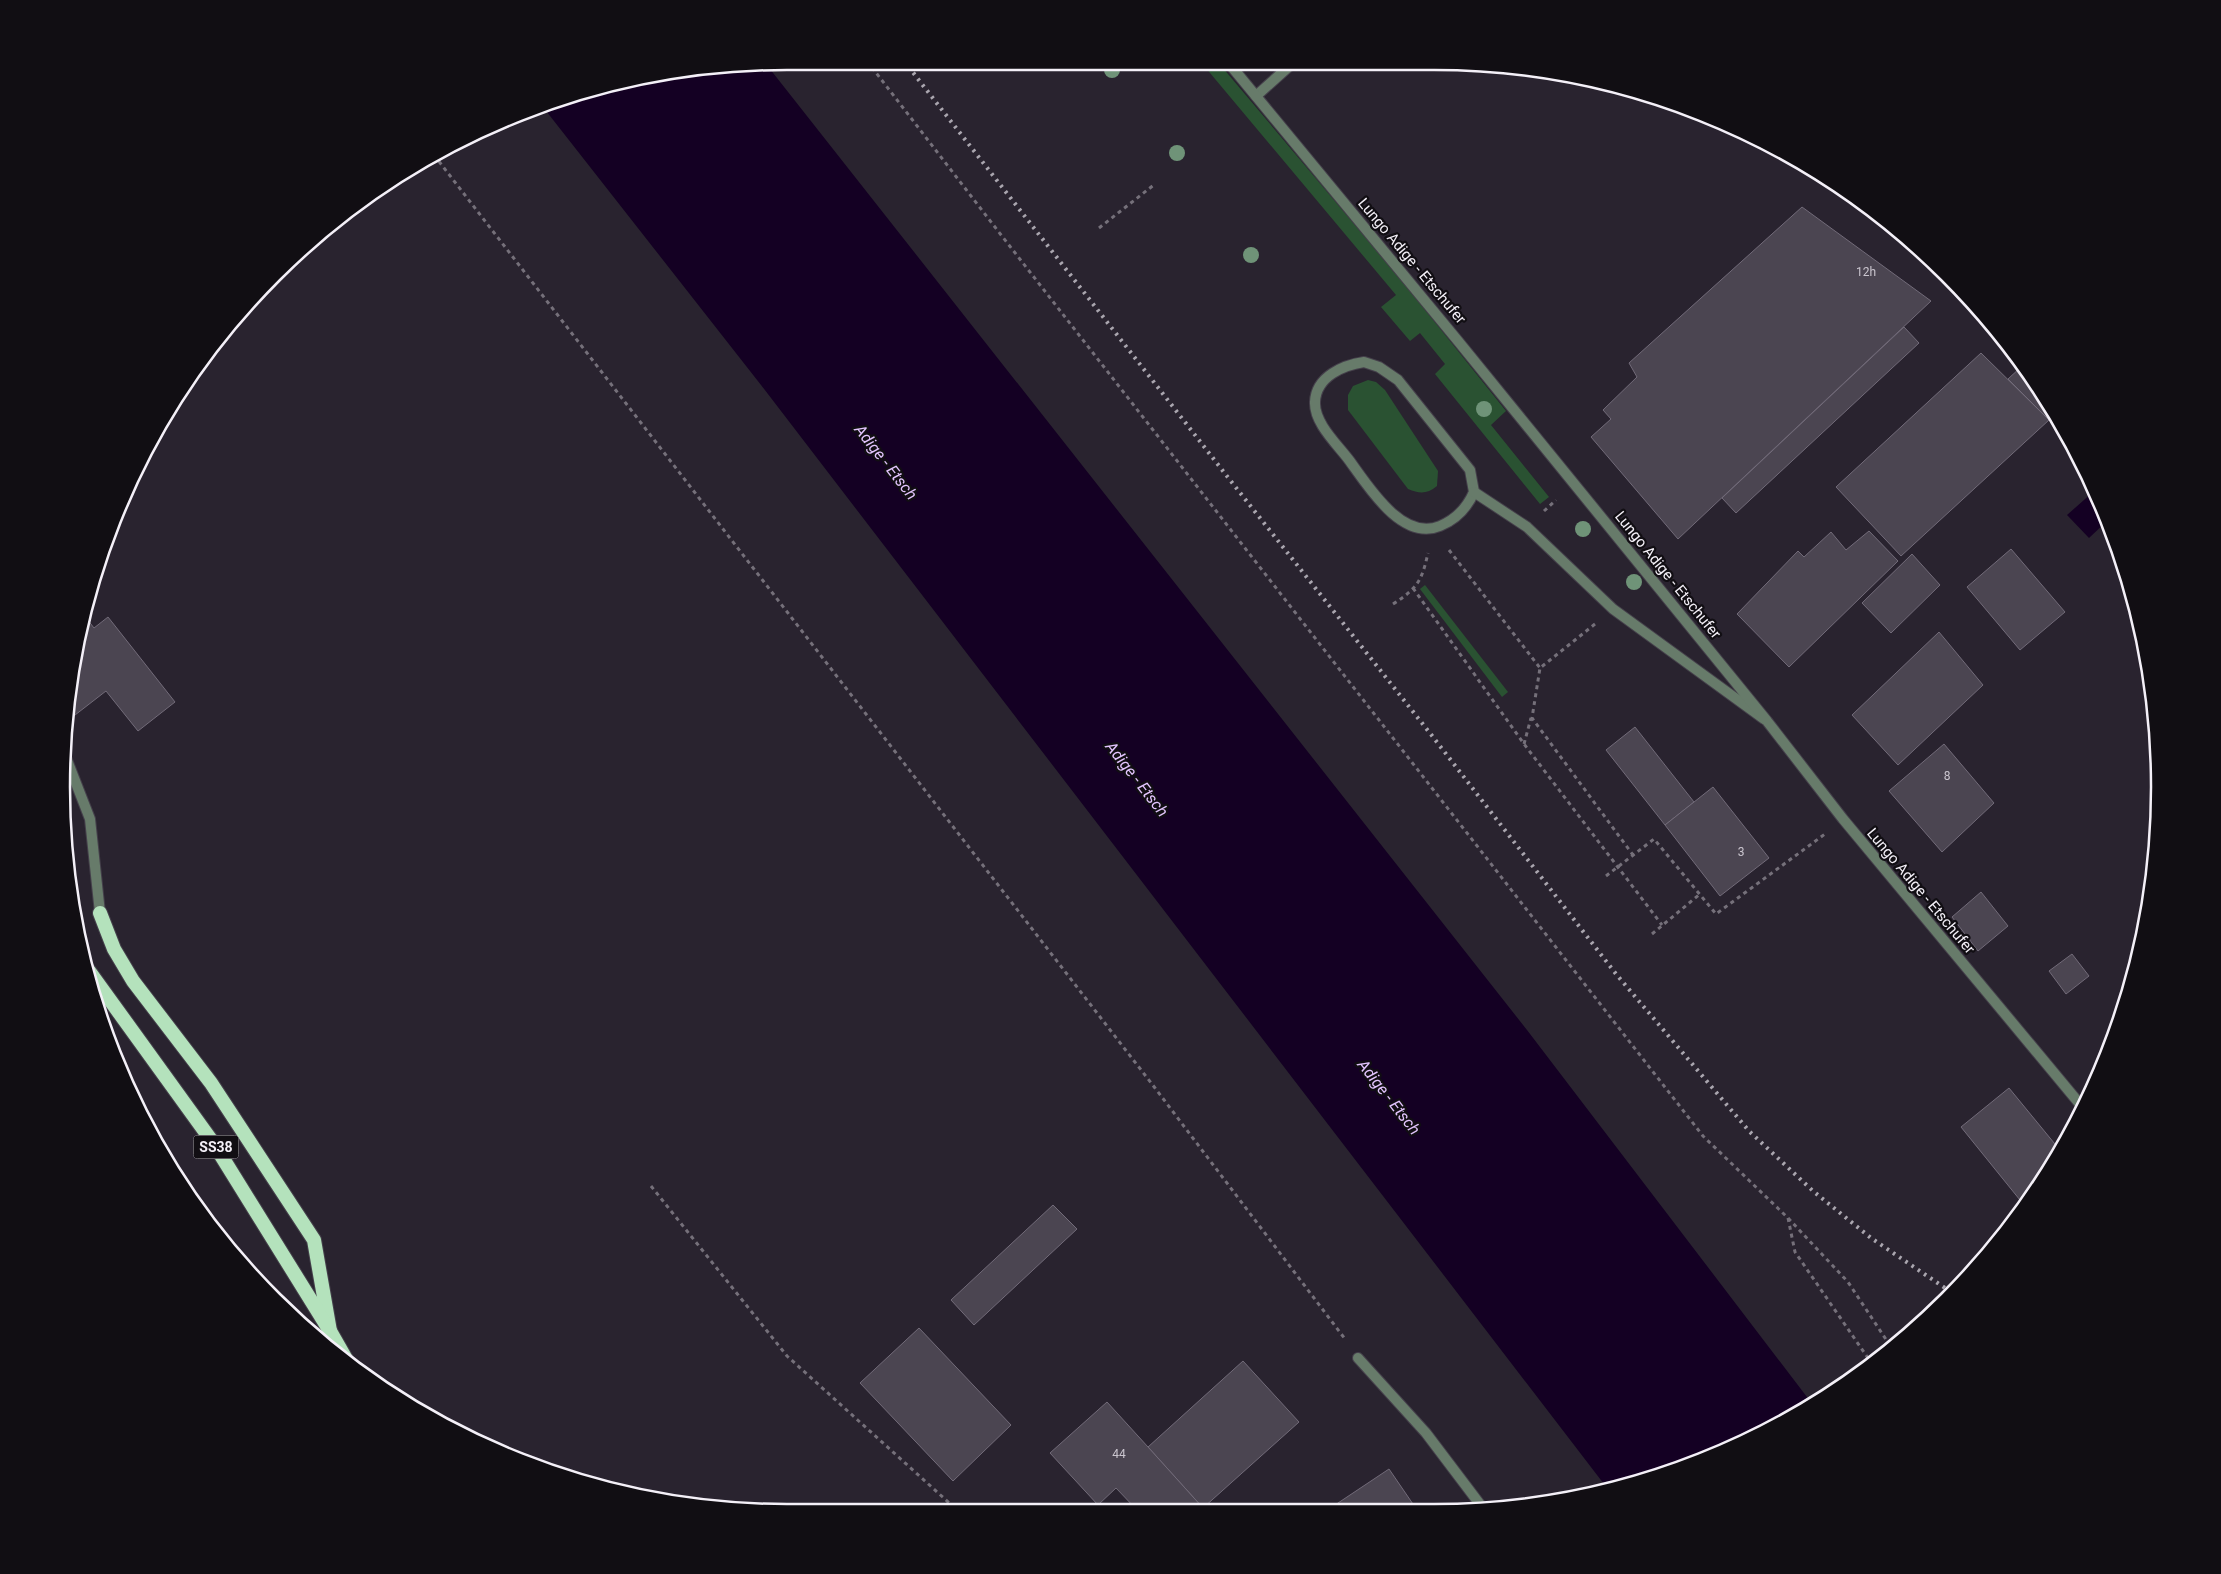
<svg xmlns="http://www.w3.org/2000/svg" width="2221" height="1574" viewBox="0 0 2221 1574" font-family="Roboto,sans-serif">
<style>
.green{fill:#2a5232}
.water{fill:#140023}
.building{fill:#4b4551;stroke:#726b79}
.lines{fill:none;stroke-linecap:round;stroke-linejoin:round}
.service-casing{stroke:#45404b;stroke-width:12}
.minor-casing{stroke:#45404b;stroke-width:12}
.trunk-casing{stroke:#45404b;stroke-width:16}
.path{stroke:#75707a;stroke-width:3;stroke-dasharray:4 4;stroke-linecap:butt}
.service{stroke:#677b6a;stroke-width:10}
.minor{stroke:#677b6a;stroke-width:10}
.trunk{stroke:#b4e2bc;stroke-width:14}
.rail{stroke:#aaa6af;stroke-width:4;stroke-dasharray:2.5 5;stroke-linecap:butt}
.tree{fill:#6f9378}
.labels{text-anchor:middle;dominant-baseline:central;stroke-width:4.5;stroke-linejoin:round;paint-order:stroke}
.number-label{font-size:12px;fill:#cac5ce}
.shield{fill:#110e13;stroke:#b0acb3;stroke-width:1}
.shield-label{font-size:14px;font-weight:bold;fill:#f4f0f8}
.street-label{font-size:15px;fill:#f4f0f8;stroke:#110e13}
.water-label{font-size:16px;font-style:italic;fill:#e3c5fe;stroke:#110e13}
.rim{fill:none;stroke:#f4f0f8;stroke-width:2.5}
</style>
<rect width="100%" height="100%" fill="#29232f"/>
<g class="green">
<path d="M1200,61H1217L1398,276L1506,411L1491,425L1549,497L1540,504L1435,374L1445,364L1420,333L1410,341L1381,307L1396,295Z"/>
<path d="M1368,380L1376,382L1385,390L1438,471L1437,486C1427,494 1420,494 1408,489L1348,410V395L1353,386Z"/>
<path d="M1425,585L1508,692L1502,697L1420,589Z"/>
</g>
<g class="water">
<path d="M766,64L1527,1030L1810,1401L1755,1438L1667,1474L1607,1488L761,385L543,107L599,86Z"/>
<path d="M2093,492L2107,521L2089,538L2067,515Z"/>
</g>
<g class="building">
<path d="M1802,207L1931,301L1678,539L1591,437L1611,419L1603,410L1637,377L1629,363Z"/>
<path d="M1951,282L1966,296L1960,301L1947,286Z"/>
<path d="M1904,327L1919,343L1736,513L1722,498Z"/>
<path d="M1981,353L2049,420L1901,556L1836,487Z"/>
<path d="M2021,367L2055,414L2049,420L2008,379Z"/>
<path d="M1869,531L1898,561L1789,667L1737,614L1798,551L1804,557L1831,532L1846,550Z"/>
<path d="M2011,549L2065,612L2020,650L1967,587Z"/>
<path d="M1912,554L1940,585L1891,633L1862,603Z"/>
<path d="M108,617L175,702L138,731L106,691L66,722L67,693L87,619L94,628Z"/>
<path d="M1939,632L1983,685L1898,765L1852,715Z"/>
<path d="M1635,727L1694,802L1665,825L1606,750Z"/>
<path d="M1944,744L1994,803L1942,852L1889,791Z"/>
<path d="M1713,787L1769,858L1720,896L1665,825Z"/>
<path d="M1981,892L2008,926L1978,951L1952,917Z"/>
<path d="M2072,954L2089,976L2066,994L2049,971Z"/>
<path d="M2009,1088L2059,1149L2024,1205L1961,1127Z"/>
<path d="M1053,1205L1077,1229L974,1325L951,1300Z"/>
<path d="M919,1328L1011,1425L953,1481L860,1383Z"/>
<path d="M1243,1361L1299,1422L1203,1508L1148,1447Z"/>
<path d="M1107,1402L1148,1447L1203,1508L1136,1509L1116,1488L1098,1505L1050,1453Z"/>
<path d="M1389,1469L1415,1507L1337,1508L1335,1505Z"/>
</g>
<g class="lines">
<defs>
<g id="service">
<path d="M1256,96L1295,61"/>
<path d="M1364,362L1379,367L1398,380L1470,470L1474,492C1467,508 1457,519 1440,526C1402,542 1368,486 1349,460C1337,444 1314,423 1315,402C1316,376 1344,365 1364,362Z"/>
<path d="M1474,492L1527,527L1613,609L1764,719"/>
<path d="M65,755L90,819L100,913"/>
<path d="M1358,1358L1426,1433L1482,1507"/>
</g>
<path id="minor" d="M1227,61L1458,341L1767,721L1843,819L2084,1109"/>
<g id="trunk">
<path d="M100,913L114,949L133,981L211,1083L314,1240L330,1331"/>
<path d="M89,971L214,1144L330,1331L350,1366"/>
</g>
</defs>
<use href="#service" class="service-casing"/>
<use href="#minor" class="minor-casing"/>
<use href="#trunk" class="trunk-casing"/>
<g class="path">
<path d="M867,61L998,231L1703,1136L1788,1218L1848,1282L1891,1347"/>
<path d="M434,155L1155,1088L1345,1339"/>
<path d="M1099,228L1155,184"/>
<path d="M1544,511L1556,500"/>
<path d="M1449,550L1540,668"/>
<path d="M1413,588L1524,744L1662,925"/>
<path d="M1393,604C1418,588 1422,580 1428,553"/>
<path d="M1595,624L1540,668L1532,718L1633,855"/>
<path d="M1524,744L1531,718"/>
<path d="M1606,876L1654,839L1716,914L1825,834"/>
<path d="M1652,934L1700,894"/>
<path d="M651,1186L787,1356L957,1510"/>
<path d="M1788,1218L1795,1252L1870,1361"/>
</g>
<use href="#service" class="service"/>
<use href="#minor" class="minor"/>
<use href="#trunk" class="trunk"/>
<path class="rail" d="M904,61L1230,480L1433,737L1616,974L1749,1131L1813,1191L1871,1238L1951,1292"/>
</g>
<g class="tree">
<circle cx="1112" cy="70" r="8"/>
<circle cx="1177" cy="153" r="8"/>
<circle cx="1251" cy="255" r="8"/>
<circle cx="1484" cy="409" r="8"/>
<circle cx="1583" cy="529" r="8"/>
<circle cx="1634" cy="582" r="8"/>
</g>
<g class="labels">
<g class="number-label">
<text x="1866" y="272">12h</text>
<text x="1947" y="776">8</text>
<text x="1741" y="852">3</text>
<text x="1119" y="1454">44</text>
</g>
<rect class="shield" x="193.5" y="1135.5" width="45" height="23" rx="4"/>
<g class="shield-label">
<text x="216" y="1147">SS38</text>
</g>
<g class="street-label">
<text transform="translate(1412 261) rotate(50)">Lungo Adige - Etschufer</text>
<text transform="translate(1668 575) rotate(51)">Lungo Adige - Etschufer</text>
<text transform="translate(1921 891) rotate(50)">Lungo Adige - Etschufer</text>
</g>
<g class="water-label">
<text transform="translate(886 462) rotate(52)">Adige - Etsch</text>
<text transform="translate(1137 779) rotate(52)">Adige - Etsch</text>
<text transform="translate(1389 1097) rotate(52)">Adige - Etsch</text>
</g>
</g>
<path d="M0 0H2221V1574H0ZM787 70H1434A717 717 0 0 1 2151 787V787A717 717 0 0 1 1434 1504H787A717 717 0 0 1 70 787V787A717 717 0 0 1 787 70Z" fill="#110e13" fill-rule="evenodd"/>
<path class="rim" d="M787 70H1434A717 717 0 0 1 2151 787V787A717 717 0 0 1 1434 1504H787A717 717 0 0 1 70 787V787A717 717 0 0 1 787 70Z"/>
</svg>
